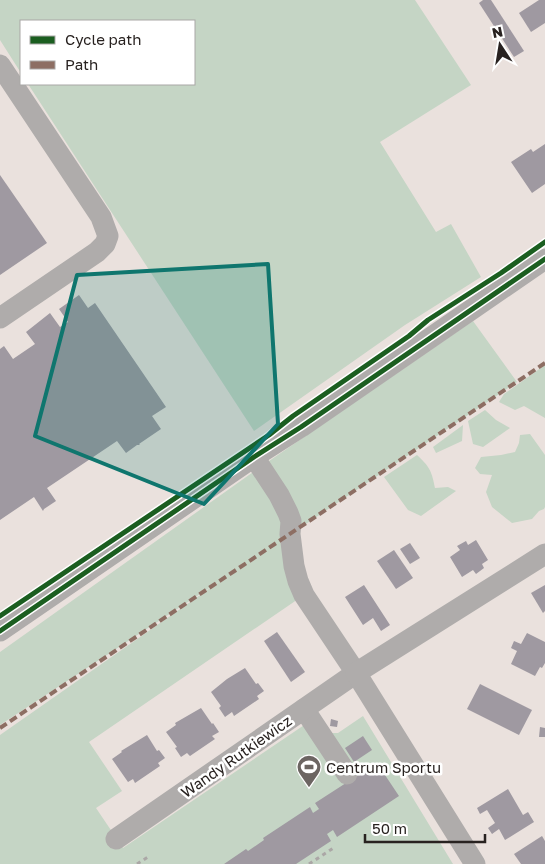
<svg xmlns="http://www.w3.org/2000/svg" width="545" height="864" viewBox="0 0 545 864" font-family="'Golos Text',sans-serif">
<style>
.green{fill:#c5d5c5}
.building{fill:#9f99a1}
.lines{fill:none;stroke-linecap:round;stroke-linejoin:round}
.path{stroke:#aba7a6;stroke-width:3;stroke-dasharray:4 4;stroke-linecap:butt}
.minor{stroke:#afacab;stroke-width:21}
.quiet{stroke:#8d6e63;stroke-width:4;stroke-dasharray:8 4;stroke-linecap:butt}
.cycleway-casing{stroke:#fff;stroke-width:8}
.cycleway{stroke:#1b5e20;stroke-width:5}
.marked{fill:#0f766e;fill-opacity:0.2;stroke:#0f766e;stroke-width:4;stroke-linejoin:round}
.labels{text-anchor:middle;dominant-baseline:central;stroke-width:5;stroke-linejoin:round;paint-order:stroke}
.street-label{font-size:15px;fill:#282220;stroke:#fff}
.poi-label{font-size:15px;fill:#282220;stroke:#fff;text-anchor:start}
</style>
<rect width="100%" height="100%" fill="#eae1dd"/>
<g class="green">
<path d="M0,0H415L471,85L380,142L436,232L451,224L481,277L405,325L254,431L28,84H194V21H21V73L0,40Z"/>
<path d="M473,321L517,382L291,534L304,595L89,742L122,791L96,808L123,848L319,715L329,733H338L363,716L453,864H0V735L223,579L0,725V652L256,470Z"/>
<path d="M545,365V418L524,406L515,410L499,402L504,394Z"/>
<path d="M485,410L496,420L510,428L483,447L473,444L468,421Z"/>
<path d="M463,425L462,441L436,453L433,447Z"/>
<path d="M530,434L545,455V507L544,509L539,511L532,519L512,523L492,507L486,492L492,475L480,474L475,468L481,457L501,455L515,452L519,443L520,435Z"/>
<path d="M417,455C429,466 432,471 435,488L448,487L456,491L421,516L408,510L384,477Z"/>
</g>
<g class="building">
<path d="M483,0H491L524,51L514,57L479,3Z"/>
<path d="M539,0H545V23L531,32L519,13Z"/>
<path d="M545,144V184L532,193L511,162L531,149L533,152Z"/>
<path d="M0,175L47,243L0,275Z"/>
<path d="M79,295L88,308L95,303L166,407L152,416L161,429L139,444L140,445H137L126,453L117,441L47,488L56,501L44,509L43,511L34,497L0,520V349L4,346L13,359L35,344L26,332L50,313L60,327L68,322L59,309Z"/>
<path d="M476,540L488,560L482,564L484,568L476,574L473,570L462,577L450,557L460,550L457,546L466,541L468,545Z"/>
<path d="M410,543L420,558L410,564L400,549Z"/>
<path d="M394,550L413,578L396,589L377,561Z"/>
<path d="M364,585L390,625L381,631L373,618L363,625L345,597Z"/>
<path d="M545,585V611L543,613L531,593Z"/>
<path d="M277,632L305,672L291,682L264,641Z"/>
<path d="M527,633L545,642V663L542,668L540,667L535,676L511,664L517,651L511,648L514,641L521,644Z"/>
<path d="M245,668L256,684L258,683L264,691L257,696L259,699L234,716L232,712L225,717L219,708L221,706L211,692L227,679Z"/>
<path d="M480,684L532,710L519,735L467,709Z"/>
<path d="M201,708L212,724L213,723L219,732L212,736L215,739L190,756L187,753L181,757L175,748L177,747L166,732L176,725L175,723Z"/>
<path d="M331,719L338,721L337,727L330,726Z"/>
<path d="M540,727L545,728V737H539Z"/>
<path d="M147,735L157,751L159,750L165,758L158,763L160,766L135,783L133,779L128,782L112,759L122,752L121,751Z"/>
<path d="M363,736L372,750L354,762L345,748Z"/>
<path d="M377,763L399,796L337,837L333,830L327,834L331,841L296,864H224L246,849L248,851L264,840L263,838L310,807L313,813L319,809L315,803Z"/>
<path d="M508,789L523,815L528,812L534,822L505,840L499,829L492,834L488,828L495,823L487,810L480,814L477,808Z"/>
<path d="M542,836L545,841V864H521L514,854Z"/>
</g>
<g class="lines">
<g class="path">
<path d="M137,864L148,857"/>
<path d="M309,864L335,847"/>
</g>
<g class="minor">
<path d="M0,65L101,217L108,236L105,244L97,252L0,318"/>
<path d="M0,631L254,457L301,427L545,259"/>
<path d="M304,709L347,774"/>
<path d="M116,839L356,673L304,595L298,581L294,566L290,534L291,521L288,513L279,495L254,457"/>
<path d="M475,864L356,673L545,554"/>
</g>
<path class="quiet" d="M0,728L545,363"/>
<defs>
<g id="cycleway">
<path d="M0,616L269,435L293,416L409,336L428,320L501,273L545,242"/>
<path d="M0,631L254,457L301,427L545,259"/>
</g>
</defs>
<use href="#cycleway" class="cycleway-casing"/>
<use href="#cycleway" class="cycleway"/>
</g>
<path class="marked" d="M268,264L278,424L204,504L35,436L77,275Z"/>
<defs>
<symbol id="stadium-pin" viewBox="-11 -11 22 30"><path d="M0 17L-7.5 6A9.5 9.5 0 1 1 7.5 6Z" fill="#6c6562" stroke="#fff"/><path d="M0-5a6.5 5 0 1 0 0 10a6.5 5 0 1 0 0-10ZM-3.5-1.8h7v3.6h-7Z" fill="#fff"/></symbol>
</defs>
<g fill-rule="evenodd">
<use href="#stadium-pin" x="295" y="753" width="28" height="38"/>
</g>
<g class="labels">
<g class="street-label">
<text transform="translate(236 756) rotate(-35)">Wandy Rutkiewicz</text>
</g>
<g class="poi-label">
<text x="326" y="767">Centrum Sportu</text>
</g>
</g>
<rect x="20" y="20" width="175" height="65" fill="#ffffff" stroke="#a9a7a6"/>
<rect x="30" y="36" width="25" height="8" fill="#1b5e20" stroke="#a9a7a6"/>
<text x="65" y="45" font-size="15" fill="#282220">Cycle path</text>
<rect x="30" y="61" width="25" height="8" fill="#8d6e63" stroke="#a9a7a6"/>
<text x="65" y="70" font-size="15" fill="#282220">Path</text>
<g transform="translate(500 45) rotate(348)" stroke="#ffffff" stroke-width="4" paint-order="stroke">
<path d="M0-4L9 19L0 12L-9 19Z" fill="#282220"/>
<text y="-8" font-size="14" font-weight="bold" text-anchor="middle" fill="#282220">N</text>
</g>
<path d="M365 834v8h120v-8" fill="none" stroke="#282220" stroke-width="2.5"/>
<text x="372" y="834" font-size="15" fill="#282220" stroke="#ffffff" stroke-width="4" paint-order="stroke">50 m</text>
</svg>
